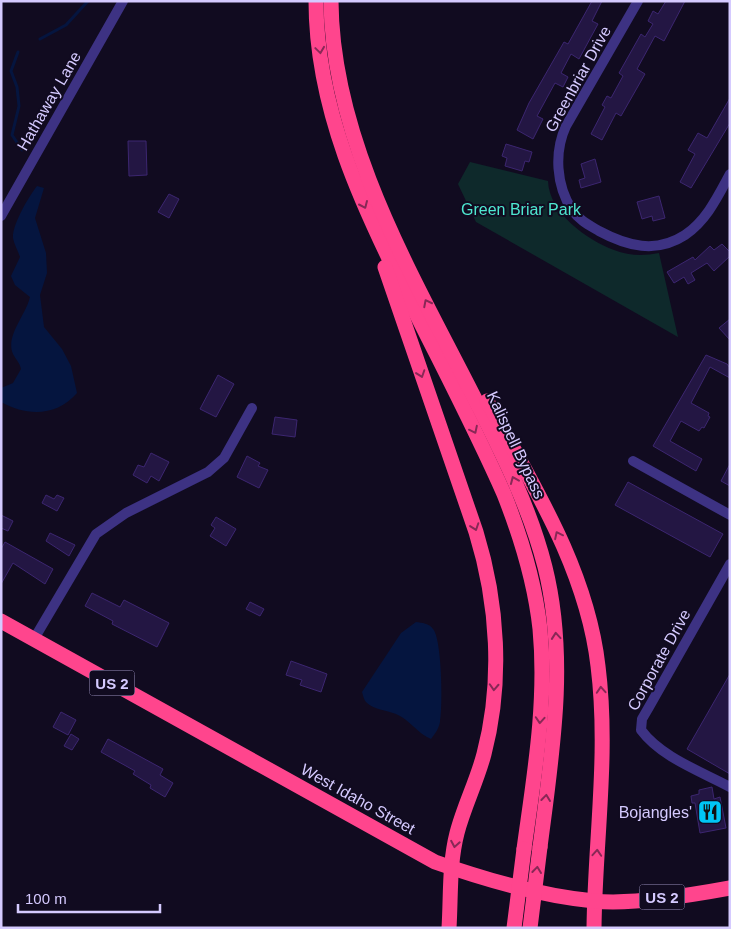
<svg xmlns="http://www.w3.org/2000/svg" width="731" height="929" viewBox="0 0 731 929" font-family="Arial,sans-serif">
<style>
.green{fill:#0e292b}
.water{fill:#05153f}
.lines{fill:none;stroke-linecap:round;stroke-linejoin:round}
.stream{stroke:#05153f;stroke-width:3}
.building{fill:#231643;stroke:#3c2670}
.street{stroke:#3d3283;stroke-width:10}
.highway{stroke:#ff458d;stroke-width:15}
.highway-bridge{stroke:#ff458d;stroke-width:15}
.oneway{stroke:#882856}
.labels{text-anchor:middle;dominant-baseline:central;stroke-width:4;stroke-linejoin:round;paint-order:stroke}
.shield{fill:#110b20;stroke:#9a91bc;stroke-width:1}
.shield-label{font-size:15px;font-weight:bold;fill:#d5caff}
.street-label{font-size:16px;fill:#d5caff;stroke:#110b20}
.park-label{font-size:16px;fill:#4ee7d0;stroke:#110b20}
.poi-label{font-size:16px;fill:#d5caff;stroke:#110b20;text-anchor:end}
</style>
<rect width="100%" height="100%" fill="#110b20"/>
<path class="green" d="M470,162L548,181C549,213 587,240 614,250C629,256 644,256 659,253L678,337L476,222L458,184Z"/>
<g class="water">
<path d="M37,186L44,188L35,218L46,253L47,273L40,295L44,327L62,349L71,366L77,393C57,416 28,417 1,402V388L13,383L21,369C20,363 16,360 13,354C5,336 26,315 30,297L15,285L11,276L20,257C18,251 14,244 13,238C12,225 29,196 37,186Z"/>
<path d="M416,622C422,623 429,623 433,629C442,639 443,707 440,722C439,728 435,734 431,739C417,733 410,720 396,714C386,710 374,710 366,702C364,700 363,695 362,692L401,633Z"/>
</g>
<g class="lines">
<g class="stream">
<path d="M40,39L66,25L88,1"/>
<path d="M18,52L11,71L17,87L19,106L12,135L22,150"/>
</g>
</g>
<g class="building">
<path d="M592,1H602L592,21L598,24L579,59L571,54L561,73L568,77L563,87L555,83L537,116L543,119L533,139L517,130L529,103L564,42L568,44Z"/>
<path d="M666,1H685L664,41L655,36L637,69L645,74L621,116L616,113L602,140L591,134L605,107L602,105L607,96L611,98L623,76L619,73L641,34L645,37L653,24L648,21L653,11L658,14Z"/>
<path d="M730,98V123L691,188L680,182L695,154L688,150L698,133L707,138Z"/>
<path d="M128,141H146L147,175L129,176Z"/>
<path d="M506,144L532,152L529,162L525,161L522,171L505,166L507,158L502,156Z"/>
<path d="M595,159L601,182L581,188L579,180L585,178L581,164Z"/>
<path d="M169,194L179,199L169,218L158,212Z"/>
<path d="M659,196L665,218L653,221L652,216L642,219L637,202Z"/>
<path d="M722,244L730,252V256L714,271L707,263L691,273L695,280L688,284L684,277L674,283L667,272L693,257L695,260L710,246L714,250Z"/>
<path d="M730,319V340L719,328Z"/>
<path d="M706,355L727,364L730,368V378L710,367L691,403L709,413L708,416L710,417L704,428L702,427L699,431L681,421L670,441L702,459L696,471L653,446Z"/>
<path d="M218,375L234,384L216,417L200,409Z"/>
<path d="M275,417L297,420L295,437L272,434Z"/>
<path d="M151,453L169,462L159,481L151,476L147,483L133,475L138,465L144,467Z"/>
<path d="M247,456L260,463L258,466L268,470L259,488L237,477Z"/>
<path d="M730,464V486L721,481Z"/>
<path d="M628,482L723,534L710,557L615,505Z"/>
<path d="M46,495L54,499L57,495L64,498L57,511L42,503Z"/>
<path d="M1,515L13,521L8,531L1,528Z"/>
<path d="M216,517L236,529L226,546L210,536L215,528L211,525Z"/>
<path d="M50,533L75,545L69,556L46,541Z"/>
<path d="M5,542L53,569L45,584L13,563L1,584V549Z"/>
<path d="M92,593L120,607L124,600L169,623L157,647L112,624L113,621L85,606Z"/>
<path d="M250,602L264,609L260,616L246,609Z"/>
<path d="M291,661L327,674L321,692L300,685L302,680L286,675Z"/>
<path d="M730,674V774L687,749Z"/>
<path d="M61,712L76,720L68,735L53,727Z"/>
<path d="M71,734L79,739L72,750L64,746Z"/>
<path d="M108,739L163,769L160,775L173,783L165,797L150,788L151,785L133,774L135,771L101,752Z"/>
<path d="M712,787L714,799L720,797L726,828L700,833L695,803H692L691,796L699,794V790Z"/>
</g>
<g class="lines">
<g class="street">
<path d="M638,1L566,126C554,152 556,185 572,210C579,220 589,225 599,231C627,246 656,254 685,235C707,220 718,196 730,174"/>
<path d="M1,216L123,1"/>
<path d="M633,461L730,515"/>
<path d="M730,564L649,707L642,719L641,730C661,757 700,771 730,787"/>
<path d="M34,639L96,534L126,513L208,472L224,458L252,408"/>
</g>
<g class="highway">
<path d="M316,1C316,108 362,206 409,299C441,364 475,428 504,494C521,537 535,583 540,629C547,703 534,776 524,849"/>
<path d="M331,1C332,143 414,278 476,401C503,455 530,508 545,567C568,659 552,754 540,847"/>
<path d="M385,267L476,532C498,603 503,682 484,754C477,781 464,806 457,833C449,864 451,896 449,928"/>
<path d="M487,401C533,485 587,570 598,666C609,753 595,841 594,928"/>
<path d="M1,621L435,862C486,880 540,896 594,901C631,905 692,895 730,888"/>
</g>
<g class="highway-bridge">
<path d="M514,928L524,849"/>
<path d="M530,928L540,847"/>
</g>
</g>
<defs><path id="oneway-chevron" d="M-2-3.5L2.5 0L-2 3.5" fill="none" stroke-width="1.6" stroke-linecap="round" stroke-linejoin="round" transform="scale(1.25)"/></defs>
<g class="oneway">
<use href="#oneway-chevron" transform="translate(320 50) rotate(82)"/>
<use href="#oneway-chevron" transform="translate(364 205) rotate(66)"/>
<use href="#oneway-chevron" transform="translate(427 303) rotate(-117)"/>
<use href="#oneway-chevron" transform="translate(421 374) rotate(71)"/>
<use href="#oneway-chevron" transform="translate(474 430) rotate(64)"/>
<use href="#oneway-chevron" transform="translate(514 480) rotate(-113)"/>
<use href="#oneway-chevron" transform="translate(475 527) rotate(71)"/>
<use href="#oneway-chevron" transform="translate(558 535) rotate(-116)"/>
<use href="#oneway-chevron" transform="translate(556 636) rotate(-95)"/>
<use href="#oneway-chevron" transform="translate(494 687) rotate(93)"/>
<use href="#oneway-chevron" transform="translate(601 690) rotate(-94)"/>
<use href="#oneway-chevron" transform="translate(540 720) rotate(94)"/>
<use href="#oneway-chevron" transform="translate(546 798) rotate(-83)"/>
<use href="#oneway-chevron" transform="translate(455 844) rotate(100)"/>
<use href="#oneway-chevron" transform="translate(597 853) rotate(-86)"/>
<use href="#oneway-chevron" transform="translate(537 870) rotate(-83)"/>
</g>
<defs>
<symbol id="restaurant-square" viewBox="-11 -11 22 22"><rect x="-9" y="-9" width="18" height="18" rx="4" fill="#00c6f5" stroke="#110b20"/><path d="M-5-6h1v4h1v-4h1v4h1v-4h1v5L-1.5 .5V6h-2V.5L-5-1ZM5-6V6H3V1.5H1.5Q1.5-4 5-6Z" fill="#111"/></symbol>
</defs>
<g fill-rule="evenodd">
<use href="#restaurant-square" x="696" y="798" width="28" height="28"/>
</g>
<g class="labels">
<g class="shield">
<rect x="89.5" y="670.5" width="45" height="25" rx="4"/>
<rect x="639.5" y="884.5" width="45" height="25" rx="4"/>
</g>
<g class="shield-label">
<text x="112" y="683">US 2</text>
<text x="662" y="897">US 2</text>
</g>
<g class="street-label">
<text transform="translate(578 79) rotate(-61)">Greenbriar Drive</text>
<text transform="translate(49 101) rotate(-60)">Hathaway Lane</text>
<text transform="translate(516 445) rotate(65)">Kalispell Bypass</text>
<text transform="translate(659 660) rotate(-61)">Corporate Drive</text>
<text transform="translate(358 799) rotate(29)">West Idaho Street</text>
</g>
<g class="park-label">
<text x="521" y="209">Green Briar Park</text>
</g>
<g class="poi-label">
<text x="692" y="812">Bojangles'</text>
</g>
</g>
<rect width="731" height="929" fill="none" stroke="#d5caff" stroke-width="5"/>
<path d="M18 904v8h142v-8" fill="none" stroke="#d5caff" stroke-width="2.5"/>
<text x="25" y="904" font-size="15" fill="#d5caff" stroke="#110b20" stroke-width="4" paint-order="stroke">100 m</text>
</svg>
